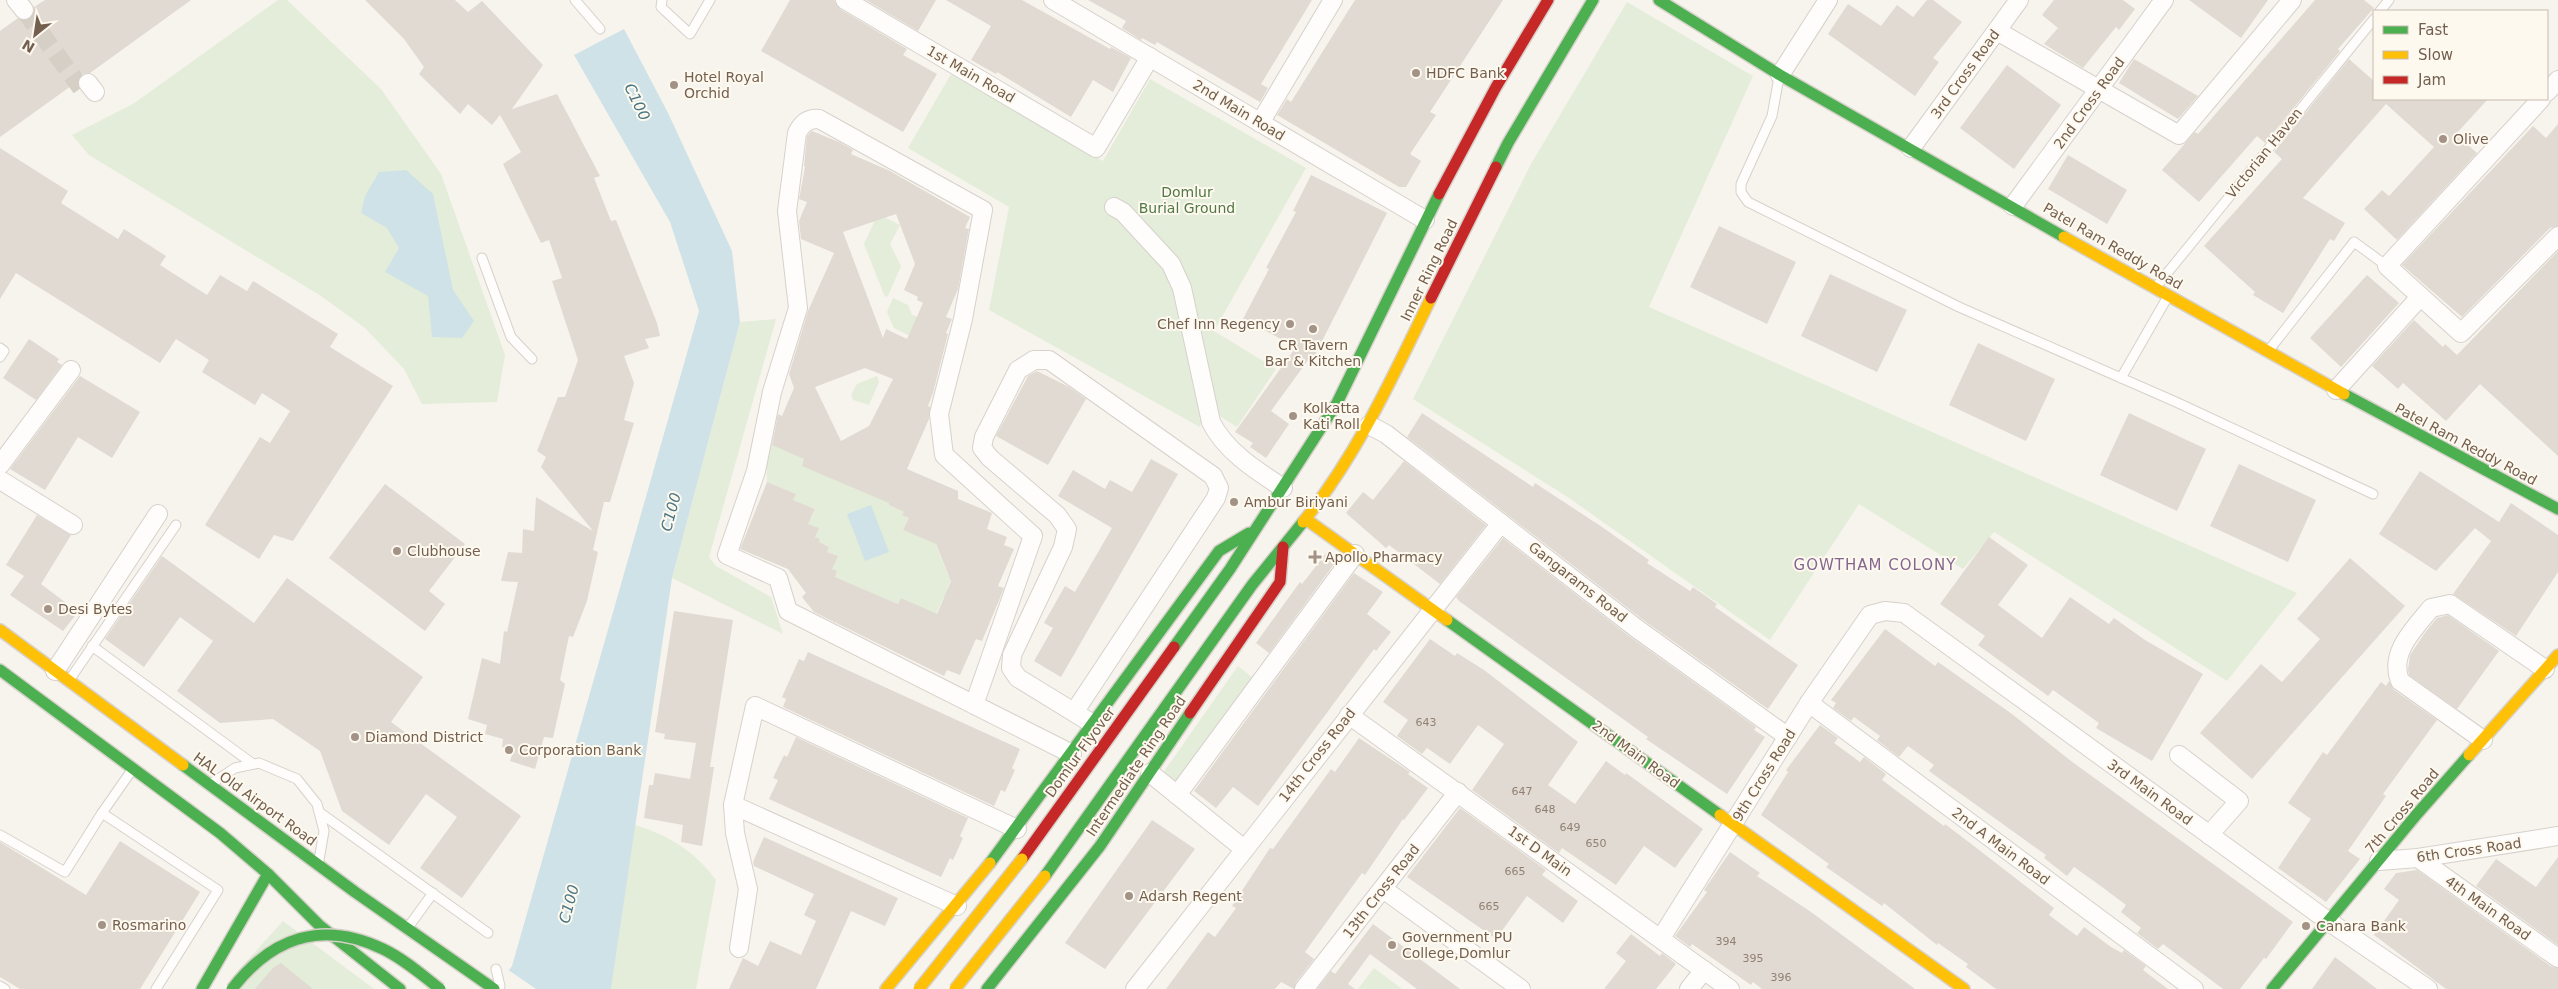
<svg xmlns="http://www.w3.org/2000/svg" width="2558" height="989" viewBox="0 0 2558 989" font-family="'DejaVu Sans',sans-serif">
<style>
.green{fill:#e3edd9}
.water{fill:#cfe2e7}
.pier{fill:#f7f4ed}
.building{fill:#e1dad2;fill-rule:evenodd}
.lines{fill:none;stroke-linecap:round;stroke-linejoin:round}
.street-tunnel{stroke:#d6cfc5;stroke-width:18;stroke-dasharray:18 9;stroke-linecap:butt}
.lane-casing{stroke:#d6d1cb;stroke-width:11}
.street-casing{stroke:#d6d1cb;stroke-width:20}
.fast-casing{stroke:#d7d1cb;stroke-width:14}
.slow-casing{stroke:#d7d1cb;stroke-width:14}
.jam-casing{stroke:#d7d1cb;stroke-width:14}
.lane{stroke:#fefdfc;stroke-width:9}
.street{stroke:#fefdfc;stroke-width:18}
.fast{stroke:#4caf50;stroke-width:11}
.slow{stroke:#ffc107;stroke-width:11}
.jam{stroke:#c62828;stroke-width:11}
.fast-bridge-casing{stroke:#d5cfc8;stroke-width:14;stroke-linecap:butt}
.slow-bridge-casing{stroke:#d5cfc8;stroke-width:14;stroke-linecap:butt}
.fast-bridge{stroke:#4caf50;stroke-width:11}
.slow-bridge{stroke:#ffc107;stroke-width:11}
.poi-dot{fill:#a29386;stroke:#fef9ef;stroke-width:2}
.labels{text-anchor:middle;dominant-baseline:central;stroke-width:4;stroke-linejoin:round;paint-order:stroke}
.number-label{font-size:11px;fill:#928072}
.poi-label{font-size:14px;fill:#745f4e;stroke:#fef9ef;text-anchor:start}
.street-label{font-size:14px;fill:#745f4e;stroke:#fef9ef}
.park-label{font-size:14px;fill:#517846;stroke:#fef9ef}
.water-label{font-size:15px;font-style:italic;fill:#497685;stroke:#fef9ef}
.neighbourhood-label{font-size:15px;letter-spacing:1px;fill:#85668f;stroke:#fef9ef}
</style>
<rect width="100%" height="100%" fill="#f7f4ed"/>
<g class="green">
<path d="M278,0H287L381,89L441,174L505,355L497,402L422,404L404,369L365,328L321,296L89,155L72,135L133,104Z"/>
<path d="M1627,2L1753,76L1649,307L2297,593L2227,681L1994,532L1963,569L1859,504L1770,640L1569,498L1413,399L1531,164Z"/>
<path d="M951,74L1103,161L1150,79L1306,168L1214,331L1276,369L1237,427L1205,407L1200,427L989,310L1009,207L908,148Z"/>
<path d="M878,214L900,225L890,244L901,266L888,296L885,297L864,244Z"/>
<path d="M893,298L908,305L912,315L918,317L910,336L894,328L887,312Z"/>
<path d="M776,319L709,557L716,566L771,597L783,634L672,578L740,322Z"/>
<path d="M877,376L879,382L869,405L853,400L851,395L857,384Z"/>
<path d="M766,442L892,497L889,505L904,512L903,515L909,518L903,530L934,541L948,574L954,572L947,589L954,592L943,598L935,617L901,598L898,604L835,577L837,571L832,569L837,556L827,552L829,547L819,542L820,539L815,537L818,528L803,522L804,516L811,519L815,509L793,500L795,494L767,482Z"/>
<path d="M1238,666L1254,679L1177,786L1163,773Z"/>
<path d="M635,825C669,835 695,852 716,880L696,989H611Z"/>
<path d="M283,921L374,989H227L239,970Z"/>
<path d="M1374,968L1402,989H1358Z"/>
</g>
<g class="water">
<path d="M624,29L668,113L732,251L740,322L672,578L611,989H495L512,966L699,311L670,222L574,55Z"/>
<path d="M406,170L433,194L453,290L474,321L462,338L432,337L428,296L385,272L399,248L387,228L361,213L365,196L379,172Z"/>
<path d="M871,505L889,552L865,561L847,514Z"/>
</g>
<path class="pier" d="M507,969L536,989H492Z"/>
<g class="building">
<path d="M45,0H191L90,73L82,74L78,81L0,137V31L18,18L25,21L30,19L34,13V7Z"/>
<path d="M365,0H455L468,12L482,1L543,65L512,109L557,94L600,176L594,178L611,221L616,220L657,323L660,336L645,339L649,348L624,356L634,383L624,420L634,423L610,502H604L593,550L598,552L587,601L573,637L569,636L560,680L565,684L553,738L544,737L535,769L510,761L514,749L502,747L503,739L485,734L487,725L468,719L482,658L500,664L504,631L507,632L518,582L501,581L508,552L522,553L523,529L534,531L536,497L593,531L541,467L546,457L537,451L558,397H565L578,360L552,281L562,278L549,240L541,243L503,164L521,152L500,115L492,125L468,104L460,114L419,74L424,67L404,39Z"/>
<path d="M790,0H834L840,9L907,49L903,55L937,74L903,132L761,51Z"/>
<path d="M866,0H936L918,31Z"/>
<path d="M946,0H1022L1110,49L1111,47L1131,58L1113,92L1093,80L1071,117L997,72L996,74L971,60L991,26Z"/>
<path d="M1088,0H1312L1261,84L1268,88L1260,102L1157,42L1155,45L1142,38L1141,40L1122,28L1126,21Z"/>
<path d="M1355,0H1503L1430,112L1436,115L1410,154L1421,161L1406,187H1399L1277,115L1287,99L1291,102Z"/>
<path d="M1927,0H1933L1962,22L1933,58L1939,62L1915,96L1828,34L1848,4L1881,26L1897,5L1913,17Z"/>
<path d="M2054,0H2123L2135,9L2119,30L2116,27L2083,68L2044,44L2058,28L2042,15Z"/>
<path d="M2189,0H2268L2241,38Z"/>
<path d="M2315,0H2364L2374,8L2338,49L2340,51L2265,143L2257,136L2199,202L2162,170L2195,132L2198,134Z"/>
<path d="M2134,59L2198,96L2178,119L2119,83Z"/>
<path d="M2349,59L2374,81V99H2488L2456,134L2477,153L2397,240L2364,209L2382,190L2389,196L2434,147L2386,104L2303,198L2345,223L2334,241L2330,239L2283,313L2253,295L2255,292L2204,246L2282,159L2274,152Z"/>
<path d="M2007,65L2061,105L2014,169L1960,128Z"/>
<path d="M2558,124V226L2550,228L2462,317L2402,265L2533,126L2546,138Z"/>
<path d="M812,131L839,142L853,150L851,154L890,171L970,217L965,228L969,229L958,289L946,317L952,319L946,333L948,334L933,393L928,406L930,407L929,419L907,469L958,491V499L992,513L987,529L1007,537L1004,545L1014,549L998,586L1004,588L995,610L982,641L976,639L960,675L947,670L944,676L814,612L802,597L806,593L788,569L740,549L767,482L796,494L793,500L815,509L808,524L819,528L815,537L820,539L819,542L829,547L827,552L838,556L832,569L837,571L835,577L898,604L901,598L937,614L951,581L936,544L903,530L909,518L902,515L904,512L889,505V503L802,466L804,459L772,445L778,414L782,416L794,388L789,374L808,311L834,253L801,239L799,221L807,202L799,199L805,167L804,166L807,136ZM896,214L915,264L904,290L918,297L917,300L923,303L907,339L886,329L883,338L843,232ZM865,368L893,379L869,426L841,441L815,387Z"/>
<path d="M0,148L68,191L61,203L118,239L124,229L166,256L160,265L207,295L220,275L247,291L253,281L338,334L330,347L393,386L293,541L274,535L259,559L205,525L260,437L270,443L290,411L262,393L255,405L202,372L209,360L176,339L160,363L16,273L0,299Z"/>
<path d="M2068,155L2127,190L2107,224L2048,189Z"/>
<path d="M1311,175L1387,213L1314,357L1311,356L1271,411L1289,424L1266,458L1250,447L1253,443L1235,432L1296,347L1243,319L1269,269L1266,268L1296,212L1293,211Z"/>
<path d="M1719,226L1796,262L1767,324L1690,287Z"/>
<path d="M2558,251V456L2480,384L2446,421L2403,383L2398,389L2372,366L2414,320L2443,347L2445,344L2457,355Z"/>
<path d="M1830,274L1907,310L1877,372L1801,336Z"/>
<path d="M2367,275L2399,303L2341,367L2310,338Z"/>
<path d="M29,339L59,359L57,362L62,365L36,400L3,378Z"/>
<path d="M1978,343L2055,379L2026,441L1949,405Z"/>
<path d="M1037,371L1069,387L1086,399L1048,465L996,436L1028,376Z"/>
<path d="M80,376L140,412L112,458L78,437L45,490L10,469Z"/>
<path d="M1422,413L1533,487L1535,483L1602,527L1649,560L1647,563L1690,591L1693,587L1717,604L1715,607L1798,665L1768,709L1642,619L1407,437Z"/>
<path d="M2129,413L2206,449L2177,511L2100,475Z"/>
<path d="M1151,459L1178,474L1061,677L1034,661L1053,628L1044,623L1065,586L1075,592L1112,528L1058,496L1073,470L1105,489L1110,480L1132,492Z"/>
<path d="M1404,461L1486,525L1440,584L1389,545L1386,548L1346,513L1363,492L1373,500Z"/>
<path d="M2239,464L2316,500L2288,562L2210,526Z"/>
<path d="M2420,471L2499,522L2511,503L2558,535V572L2516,636L2453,594L2491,541L2475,528L2436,571L2379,534Z"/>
<path d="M385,484L465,544L429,591L445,604L425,631L329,558Z"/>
<path d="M37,515L71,535L41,584L78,612L63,631L10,595L24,576L6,565Z"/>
<path d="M1989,537L2028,565L1998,605L2042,638L2070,597L2109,624L2114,618L2145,640L2203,674L2152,761L2096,728L2099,723L2053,690L2048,696L1978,645L1985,636L1940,604Z"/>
<path d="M1503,538L1629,636L1756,727L1754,730L1765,737L1727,794L1646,739L1648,737L1459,601L1456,597Z"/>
<path d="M1327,552L1337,560L1269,653L1256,643L1300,582L1302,584Z"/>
<path d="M162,556L254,623L287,578L423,677L391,722L521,816L462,898L420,868L457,817L426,794L389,845L342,811L320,751L273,719L220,723L177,691L213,641L180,617L144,667L105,639Z"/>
<path d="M2350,558L2405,606L2252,779L2200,733L2261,664L2282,682L2320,639L2297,619Z"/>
<path d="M1354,573L1383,592L1367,614L1391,632L1376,651L1374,649L1258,806L1233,787L1216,808L1194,791Z"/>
<path d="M674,611L733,620L710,767H714L702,846L681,842L683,825L644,818L649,785H653L655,773L690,779L696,743L664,739L665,734L655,732Z"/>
<path d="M2448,615L2499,651L2457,709L2409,675L2408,670L2410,655L2424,634L2437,618Z"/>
<path d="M1885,629L1935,666L1938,662L2012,714L2071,761L2293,922L2266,959L2264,958L2240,989H2223L2163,944L2158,949L2137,933L2141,928L2121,912L2126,905L2098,884L2074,867L2067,876L2044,858L2046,855L1929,771L1934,765L1908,746L1899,757L1877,740L1880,736L1854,717L1851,721L1833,708L1836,703L1831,700Z"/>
<path d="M1430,639L1455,656L1457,653L1484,670L1578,742L1548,785L1575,804L1606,761L1625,775L1626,773L1703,829L1675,868L1644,846L1616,885L1562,848L1559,853L1472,790L1504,744L1478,725L1450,764L1427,748L1422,754L1397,736L1408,720L1383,702Z"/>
<path d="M808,652L1020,749L1012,768L1015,770L1005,792L1001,790L994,806L783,707L786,699L782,697L799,659L804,661Z"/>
<path d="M2389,681L2394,690L2437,720L2383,794L2386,796L2348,851L2360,859L2326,902L2278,868L2311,819L2288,803L2323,752L2327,755L2381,682L2386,686Z"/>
<path d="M1820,725L1838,738L1834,743L1860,762L1864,757L1886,774L1882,780L1944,826L1945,824L1970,843L2054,908L2049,915L2077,936L2084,927L2111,947L2122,953L2124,950L2146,966L2143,970L2168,989H1996L1966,967L1968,964L1938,943L1937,945L1884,903L1882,906L1826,867L1829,864L1761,815L1788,772L1786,770Z"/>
<path d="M796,737L968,818L960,836L963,838L953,860L950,858L941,877L769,799L778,780L773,778L784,755L787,757Z"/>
<path d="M1359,738L1410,772L1408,774L1428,788L1404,820L1403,819L1365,875L1362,873L1305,952L1314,959L1296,982L1294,989L1281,982L1275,989H1166L1208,932L1215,937L1236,908L1232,906L1270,848L1273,849L1331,769L1335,772Z"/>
<path d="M1460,808L1546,870L1542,875L1578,901L1563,923L1527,896L1496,939L1407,877Z"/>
<path d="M1152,820L1195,849L1105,969L1065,943Z"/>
<path d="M764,837L898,898L885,926L851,911L816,989H729L743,958L758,966L770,941L801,955L816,921L804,915L814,894L754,866L753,862Z"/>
<path d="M120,841L200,892L140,989H20L0,977V842L86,895Z"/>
<path d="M1730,852L1760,873L1757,876L1811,912L1915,989H1762L1753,982L1751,985L1692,944L1690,947L1675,936L1707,892L1704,890Z"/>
<path d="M2558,857V945L2476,886L2496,859L2536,887Z"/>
<path d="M2417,870L2552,967L2558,968V989H2446L2374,935L2399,900L2384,889L2396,873Z"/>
<path d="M1373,924L1460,989H1417L1370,954L1348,984L1355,989H1317L1331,971L1335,974Z"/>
<path d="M1631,934L1660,956L1662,953L1676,964L1656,989H1604L1626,961L1616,953Z"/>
<path d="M2335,957L2377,989H2312Z"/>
<path d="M281,963L313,989H255L273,968Z"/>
</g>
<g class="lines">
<path class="street-tunnel" d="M24,10L81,88"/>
<defs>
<g id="lane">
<path d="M575,0L600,29"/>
<path d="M662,0L661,7L690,34L710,0"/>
<path d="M2380,11L2389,0"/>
<path d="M1779,77L1772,116L1741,184V192L1748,202L1959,307L2176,402L2373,494"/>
<path d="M482,258L511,337L532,359"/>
<path d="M2155,288L2374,19"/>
<path d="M0,348L4,351L0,357"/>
<path d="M2269,350L2354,242L2387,266"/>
<path d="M2121,378L2167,298"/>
<path d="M92,646L253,764"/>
<path d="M70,679L176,525"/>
<path d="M212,783L235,768L259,763L297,779L317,804L324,831L319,860"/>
<path d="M319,812L488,933"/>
<path d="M102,813L132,770"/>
<path d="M0,835L65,872L102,813L218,890L156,989"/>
<path d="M409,926L433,893"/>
<path d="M496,969L500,986"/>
<path d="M0,986L5,989"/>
</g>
<g id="street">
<path d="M16,0L24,10"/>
<path d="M845,0L1096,148L1150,57"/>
<path d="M1053,0L1425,220"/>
<path d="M1997,31L2179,135L2292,0"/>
<path d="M1780,75L1828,0"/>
<path d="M88,83L95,92"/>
<path d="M2547,92L2558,80"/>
<path d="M2541,99L2387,266L2461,333L2558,236"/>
<path d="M1260,123L1333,0"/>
<path d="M1911,148L2019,0"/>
<path d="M2013,206L2164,0"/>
<path d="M1114,207L1123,212L1171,264L1182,288L1211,422C1225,451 1257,471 1283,488"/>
<path d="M2336,390L2420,297"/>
<path d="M1369,425L1386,434L1636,628L1788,737"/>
<path d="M0,465L71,370"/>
<path d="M0,480L73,525"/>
<path d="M55,671L158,514"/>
<path d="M1809,703L2194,989"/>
<path d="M974,705L1033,536L944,455L939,414L963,319L983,210L819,119C809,118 802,123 797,133L787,211L798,308L772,392L756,471L727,555L778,578L788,611L1072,754"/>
<path d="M1075,711L1216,498L1219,488L1213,476L1049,360H1034L1018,370L984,437L982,448L990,458L1057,515L1067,529L1063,547L1012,655L1011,668L1018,678L1093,724"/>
<path d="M1349,715L1730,989"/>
<path d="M2483,740L2400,681C2389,653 2413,630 2431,608L2450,604L2545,669"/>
<path d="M2179,755L2239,801L2209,835"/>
<path d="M1150,773L1244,849"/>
<path d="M1177,795L1355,554"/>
<path d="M733,805L957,906"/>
<path d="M2418,858L2558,958"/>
<path d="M2379,861L2418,858L2558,836"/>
<path d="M1383,889L1521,989"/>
<path d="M1661,938L1809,703L1870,615L1885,611L1904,613L2328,921L2428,989"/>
<path d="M739,948L748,889L735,833L733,805L755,706L1017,829"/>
<path d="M1135,989L1501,523"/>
<path d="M1304,989L1458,792"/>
<path d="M1689,989L1704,970"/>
</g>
<g id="fast">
<path d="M1659,0L1780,75L2064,237"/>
<path d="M1496,167L1508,143L1593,0"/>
<path d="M2344,394L2558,509"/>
<path d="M1447,620L1720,815"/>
<path d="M1174,647L1230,569L1337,403L1439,194"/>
<path d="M0,670L220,833L268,874L319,925L400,989"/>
<path d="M183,765L355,892L494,989"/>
<path d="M990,863L1219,551L1249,533"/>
<path d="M1045,876L1252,585L1303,522"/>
<path d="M202,989L268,874"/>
<path d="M987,989L1100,846L1190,713"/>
<path d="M2272,989L2417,814L2469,755"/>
</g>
<g id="slow">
<path d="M2064,237L2344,394"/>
<path d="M1307,520L1447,620"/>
<path d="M1303,522C1358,454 1393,376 1431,298"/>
<path d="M0,630L183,765"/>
<path d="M2469,755L2558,655"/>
<path d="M1720,815L1964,989"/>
<path d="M886,989L990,863"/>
</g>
<g id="jam">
<path d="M1439,194L1496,87L1548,0"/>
<path d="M1431,298L1496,167"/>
<path d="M1190,713L1280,582L1283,547"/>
<path d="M1022,859L1174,647"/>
</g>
</defs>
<use href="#lane" class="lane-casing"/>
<use href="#street" class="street-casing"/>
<use href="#fast" class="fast-casing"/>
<use href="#slow" class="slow-casing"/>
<use href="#jam" class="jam-casing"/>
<use href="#lane" class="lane"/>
<use href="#street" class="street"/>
<use href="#fast" class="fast"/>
<use href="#slow" class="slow"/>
<use href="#jam" class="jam"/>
<defs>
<path id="fast-bridge" d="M232,989C272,937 323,920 383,949C404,959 422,975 440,989"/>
<g id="slow-bridge">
<path d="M919,989L1022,859"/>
<path d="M955,989L1045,876"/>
</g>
</defs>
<use href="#fast-bridge" class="fast-bridge-casing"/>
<use href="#slow-bridge" class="slow-bridge-casing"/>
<use href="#fast-bridge" class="fast-bridge"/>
<use href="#slow-bridge" class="slow-bridge"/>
</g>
<g class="poi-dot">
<circle cx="1416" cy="73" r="5"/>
<circle cx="674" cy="85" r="5"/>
<circle cx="2443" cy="139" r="5"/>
<circle cx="1290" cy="324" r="5"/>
<circle cx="1313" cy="329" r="5"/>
<circle cx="1293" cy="416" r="5"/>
<circle cx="1234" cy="502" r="5"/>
<circle cx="397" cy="551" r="5"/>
<path d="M1312.5 549.5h5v5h5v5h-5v5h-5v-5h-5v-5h5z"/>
<circle cx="48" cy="609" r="5"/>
<circle cx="355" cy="737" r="5"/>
<circle cx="509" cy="750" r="5"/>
<circle cx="1129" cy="896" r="5"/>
<circle cx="102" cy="925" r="5"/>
<circle cx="2306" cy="926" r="5"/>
<circle cx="1392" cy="945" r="5"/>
</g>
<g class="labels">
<g class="number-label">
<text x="1426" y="722">643</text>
<text x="1522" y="791">647</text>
<text x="1545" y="809">648</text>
<text x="1570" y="827">649</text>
<text x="1596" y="843">650</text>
<text x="1515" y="871">665</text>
<text x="1489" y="906">665</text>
<text x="1726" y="941">394</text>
<text x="1753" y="958">395</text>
<text x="1781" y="977">396</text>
</g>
<g class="poi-label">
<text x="1426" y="73">HDFC Bank</text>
<text x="684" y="77">Hotel Royal<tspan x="684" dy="16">Orchid</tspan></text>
<text x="2453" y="139">Olive</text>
<text x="1280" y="324" text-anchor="end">Chef Inn Regency</text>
<text x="1313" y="345" text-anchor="middle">CR Tavern<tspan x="1313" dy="16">Bar &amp; Kitchen</tspan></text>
<text x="1303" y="408">Kolkatta<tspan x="1303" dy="16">Kati Roll</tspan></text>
<text x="1244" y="502">Ambur Biriyani</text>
<text x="407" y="551">Clubhouse</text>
<text x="1325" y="557">Apollo Pharmacy</text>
<text x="58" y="609">Desi Bytes</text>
<text x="365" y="737">Diamond District</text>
<text x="519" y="750">Corporation Bank</text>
<text x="1139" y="896">Adarsh Regent</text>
<text x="112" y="925">Rosmarino</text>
<text x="2316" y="926">Canara Bank</text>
<text x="1402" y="937">Government PU<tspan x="1402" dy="16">College,Domlur</tspan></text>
</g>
<g class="street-label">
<text transform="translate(971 74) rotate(30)">1st Main Road</text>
<text transform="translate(1965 74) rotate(-54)">3rd Cross Road</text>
<text transform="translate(2089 103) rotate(-54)">2nd Cross Road</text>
<text transform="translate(1239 110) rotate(31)">2nd Main Road</text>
<text transform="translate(2264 153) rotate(-51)">Victorian Haven</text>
<text transform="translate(2113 246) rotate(30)">Patel Ram Reddy Road</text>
<text transform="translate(1429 270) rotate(-64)">Inner Ring Road</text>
<text transform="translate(2466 444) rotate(28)">Patel Ram Reddy Road</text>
<text transform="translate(1578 582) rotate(38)">Gangarams Road</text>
<text transform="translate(1080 752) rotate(-54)">Domlur Flyover</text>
<text transform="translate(1636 754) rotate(36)">2nd Main Road</text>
<text transform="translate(1317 755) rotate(-52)">14th Cross Road</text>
<text transform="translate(1136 766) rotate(-56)">Intermediate Ring Road</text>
<text transform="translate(1764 775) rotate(-58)">9th Cross Road</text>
<text transform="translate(2150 792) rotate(36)">3rd Main Road</text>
<text transform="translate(255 799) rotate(36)">HAL Old Airport Road</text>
<text transform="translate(2402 811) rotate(-50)">7th Cross Road</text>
<text transform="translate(2001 846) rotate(37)">2nd A Main Road</text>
<text transform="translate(2469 850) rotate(-8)">6th Cross Road</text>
<text transform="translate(1540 851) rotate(36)">1st D Main</text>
<text transform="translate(1381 891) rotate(-52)">13th Cross Road</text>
<text transform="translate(2488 908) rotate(35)">4th Main Road</text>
</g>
<g class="park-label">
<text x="1187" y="192">Domlur<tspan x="1187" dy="16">Burial Ground</tspan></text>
</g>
<g class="water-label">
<text transform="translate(637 102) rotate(64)">C100</text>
<text transform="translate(671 512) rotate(-75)">C100</text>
<text transform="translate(569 904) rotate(-75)">C100</text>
</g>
<g class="neighbourhood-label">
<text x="1875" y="565">GOWTHAM COLONY</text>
</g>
</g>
<rect x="2373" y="10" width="175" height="90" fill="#fef9ef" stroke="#c7bbaf"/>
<rect x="2383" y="26" width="25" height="8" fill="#4caf50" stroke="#c7bbaf"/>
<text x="2418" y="35" font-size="15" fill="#745f4e">Fast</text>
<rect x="2383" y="51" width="25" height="8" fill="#ffc107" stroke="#c7bbaf"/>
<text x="2418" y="60" font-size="15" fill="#745f4e">Slow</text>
<rect x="2383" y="76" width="25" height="8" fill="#c62828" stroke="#c7bbaf"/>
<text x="2418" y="85" font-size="15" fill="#745f4e">Jam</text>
<g transform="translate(35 35) rotate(210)" stroke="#fef9ef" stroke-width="4" paint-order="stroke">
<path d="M0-4L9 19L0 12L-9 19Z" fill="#745f4e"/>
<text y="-8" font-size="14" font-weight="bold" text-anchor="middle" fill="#745f4e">N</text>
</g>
</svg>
